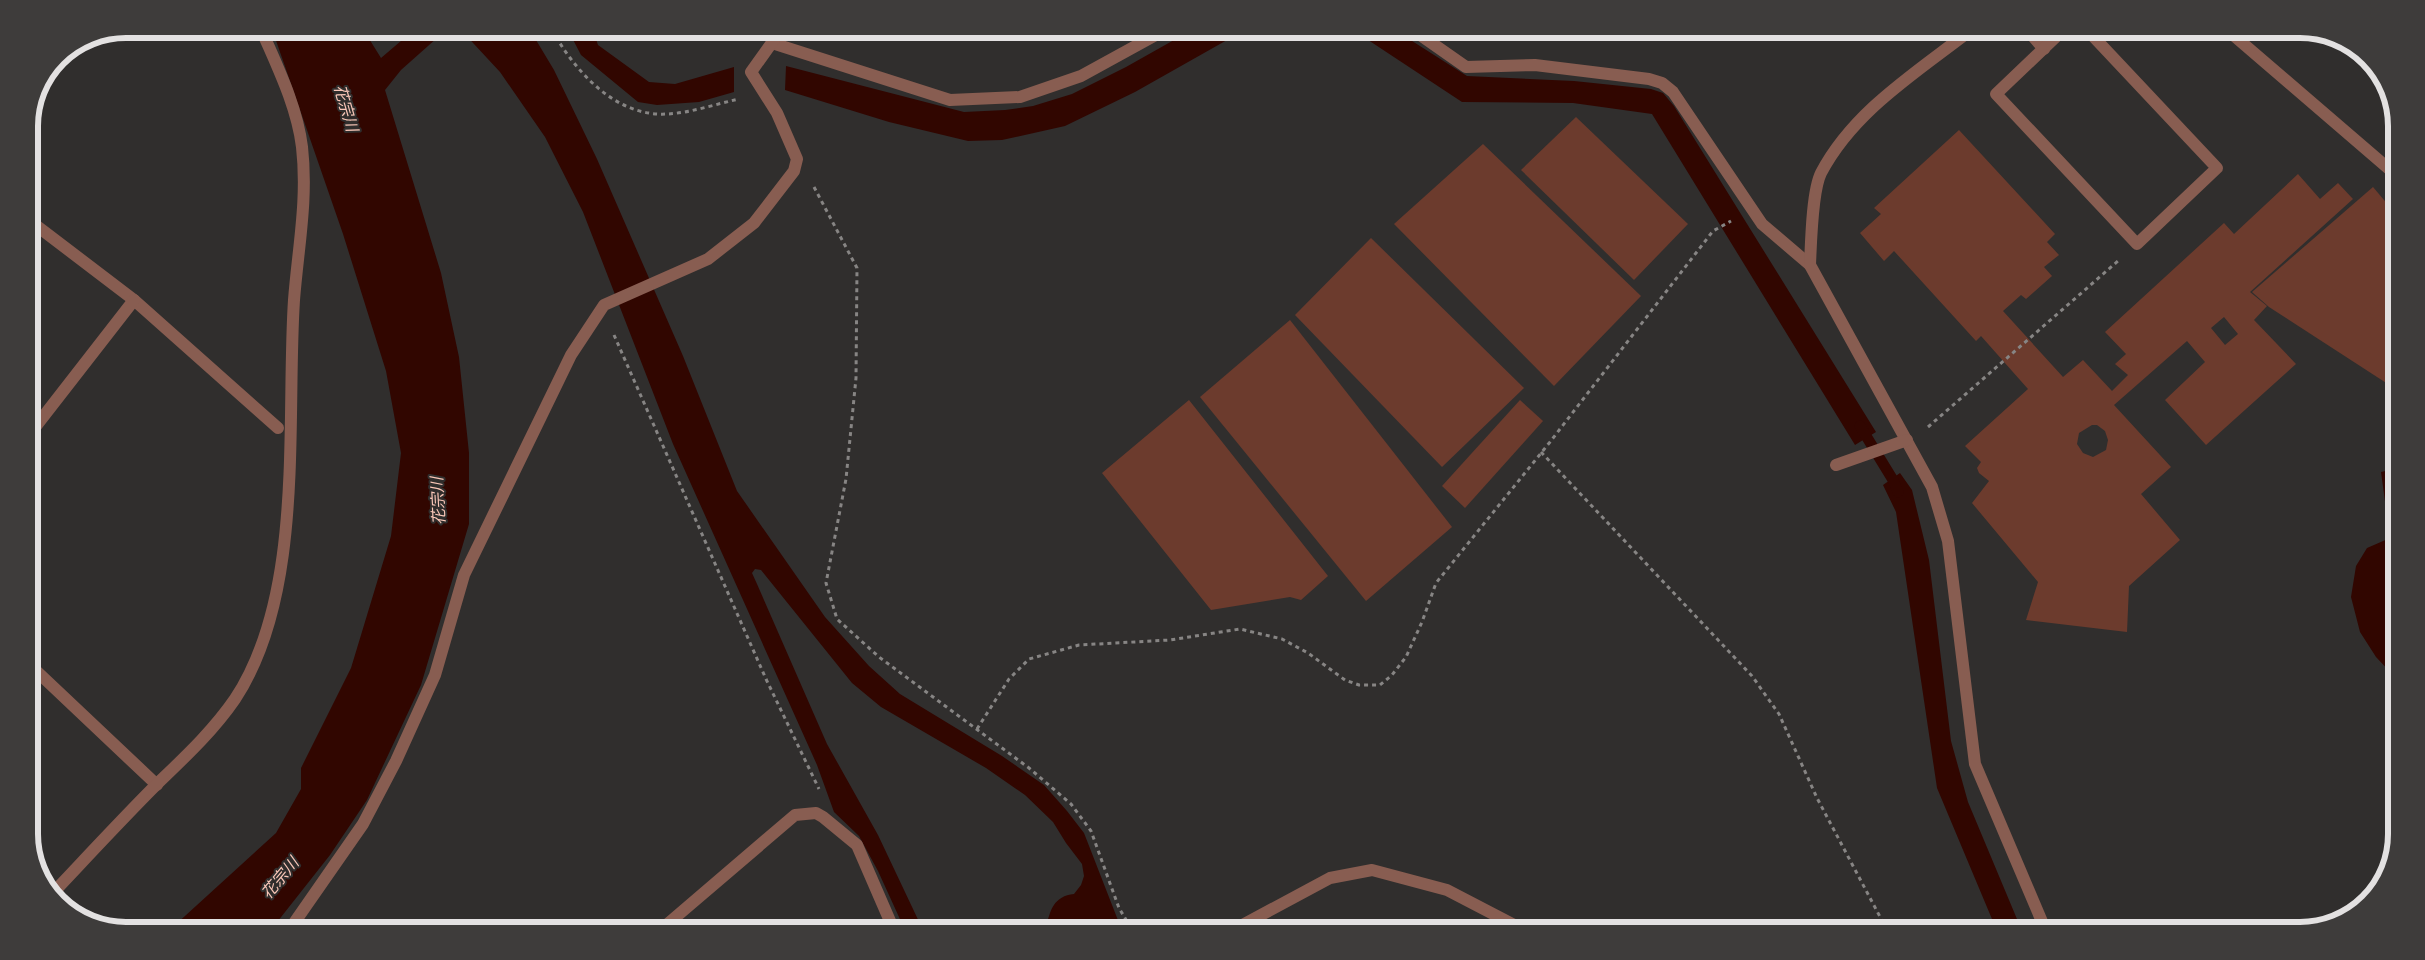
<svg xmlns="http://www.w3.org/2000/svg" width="2425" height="960" viewBox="0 0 2425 960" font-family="Karla,'Noto Sans JP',sans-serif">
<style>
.water{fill:#310600}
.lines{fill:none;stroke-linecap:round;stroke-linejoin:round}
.stream{stroke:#310600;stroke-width:11}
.building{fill:#6c3b2d;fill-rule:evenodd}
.path{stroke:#878584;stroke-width:3;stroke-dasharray:4 4;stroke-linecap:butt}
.minor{stroke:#885d51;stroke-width:12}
.labels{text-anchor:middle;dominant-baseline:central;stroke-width:4;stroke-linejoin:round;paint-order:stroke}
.water-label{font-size:16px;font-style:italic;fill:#fac7b8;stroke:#302e2d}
.rim{fill:none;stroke:#e3e1e1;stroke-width:6}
</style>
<rect width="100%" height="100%" fill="#302e2d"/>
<g class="water">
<path d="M272,29H363L381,58L415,29L446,30L401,70L385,90L441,273L459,357L469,453V524L421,685L367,800L330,855L274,926H174L276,833L301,789V768L351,668L391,536L401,453L386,371L343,234Z"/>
<path d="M461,30H530L554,70L597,159L683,356L737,491L825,617L869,666L900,694L1002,756L1044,785L1067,811L1084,833L1121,928H1046C1050,910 1054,896 1074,894L1081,885L1084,876L1082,864L1066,843L1053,822L1025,795L986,768L881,707L852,683L761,570L755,569L752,573L757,584L827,744L878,835L922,928H904L878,871L859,836L834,812L817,765L673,444L583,212L545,137L500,72Z"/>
<path d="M568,30H593L598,45L649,82L675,84L734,67V92L699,102L657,105L638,102L581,55Z"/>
<path d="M1190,31H1243L1135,92L1065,126L1002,140L968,141L889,122L785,90L786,66L964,112L1005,110L1033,106L1072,94L1126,67Z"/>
<path d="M1356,32H1398L1467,76L1574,81L1651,89L1663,93L1674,106L1876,432L1855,445L1652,114L1573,103L1462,102Z"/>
<path d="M2394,469L2392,674L2376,657L2360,632L2351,597L2356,566L2367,548L2390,538L2381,472Z"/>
<path d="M1900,473L1912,490L1929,560L1951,741L1968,802L2022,931H1997L1937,788L1896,512L1883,485Z"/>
</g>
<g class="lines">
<path class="stream" d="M1860,426L1893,480L1898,492"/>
</g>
<g class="building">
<path d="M1576,117L1688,224L1634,280L1521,170Z"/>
<path d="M1959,130L2055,234L2047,242L2059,255L2044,267L2052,276L2026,299L2021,295L2003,311L2063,377L2083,360L2112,391L2128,375L2115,364L2126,354L2105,332L2224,223L2234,234L2298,174L2320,199L2338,183L2353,199L2250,292L2267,306L2254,320L2296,364L2206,445L2165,400L2205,362L2187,341L2114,405L2171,467L2141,494L2180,540L2129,586L2127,632L2026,620L2038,582L1972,503L1989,481L1979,473L1977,468L1981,462L1965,446L2028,389L1981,336L1976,341L1894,251L1884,261L1860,233L1881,214L1874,208ZM2224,317L2238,334L2225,345L2211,328ZM2092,425H2097L2105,431L2108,440L2106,450L2093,457L2083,453L2077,444L2079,433Z"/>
<path d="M1483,144L1641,296L1554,386L1394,224Z"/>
<path d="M2373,187L2395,213L2394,388L2269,307L2252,292Z"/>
<path d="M1371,238L1524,388L1442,467L1295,315Z"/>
<path d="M1290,320L1452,527L1366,601L1200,397Z"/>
<path d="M1189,400L1328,576L1301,600L1290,597L1211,610L1102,473Z"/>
<path d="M1520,400L1543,421L1465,508L1442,486Z"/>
</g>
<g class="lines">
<g class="path">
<path d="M552,30C575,71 615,117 667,114C690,113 716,104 739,99"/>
<path d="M814,187L857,268L856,378L846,479L826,583L837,619L879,657L1029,768L1071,804L1091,831L1119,908L1131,928"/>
<path d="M614,335L766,679L819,789"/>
<path d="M1928,427L2118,261"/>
<path d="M1541,452L1752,676L1779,714L1817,798L1887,930"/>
<path d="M977,729L1009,679L1029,659L1079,645L1170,640L1240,629L1282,639L1308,653L1345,680L1359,685H1380L1392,675L1406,657L1422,622L1436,583L1550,442L1713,231L1731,221"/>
</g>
<g class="minor">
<path d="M1416,32L1466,67L1535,65L1649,79L1662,83L1673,92L1762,224L1810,265"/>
<path d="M1967,33C1914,74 1853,112 1821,173C1812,191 1811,243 1810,265L1932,487L1948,541L1975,764L2046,931"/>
<path d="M2030,33L2044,49"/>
<path d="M2060,33L1996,94L2137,244L2217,168L2090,33"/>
<path d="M2232,34L2396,175"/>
<path d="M772,43L950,100L1020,97L1081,76L1163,31"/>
<path d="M29,220L134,300L278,428"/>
<path d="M29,435L134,300"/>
<path d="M1836,465L1907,440"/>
<path d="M29,664L157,785"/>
<path d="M51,895C86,858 121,820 157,784C185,757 213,731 235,699C305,593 286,422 294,300C298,248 308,200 302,147C297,106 277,66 261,29"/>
<path d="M292,926L363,824L396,761L435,675L464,575L571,355L604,305L708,259L754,223L794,171L797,159L777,113L751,72L781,30"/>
<path d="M664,927L795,815L816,813L823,817L857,845L893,928"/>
<path d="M1235,929L1330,878L1372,870L1447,890L1522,929"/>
</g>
</g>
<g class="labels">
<g class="water-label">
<text transform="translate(346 108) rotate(74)">花宗川</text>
<text transform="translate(438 501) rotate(-93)">花宗川</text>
<text transform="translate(280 878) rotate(-50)">花宗川</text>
</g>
</g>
<path d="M0 0H2425V960H0ZM126 38H2300A88 88 0 0 1 2388 126V834A88 88 0 0 1 2300 922H126A88 88 0 0 1 38 834V126A88 88 0 0 1 126 38Z" fill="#3e3c3b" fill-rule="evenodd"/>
<path class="rim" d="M126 38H2300A88 88 0 0 1 2388 126V834A88 88 0 0 1 2300 922H126A88 88 0 0 1 38 834V126A88 88 0 0 1 126 38Z"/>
</svg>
